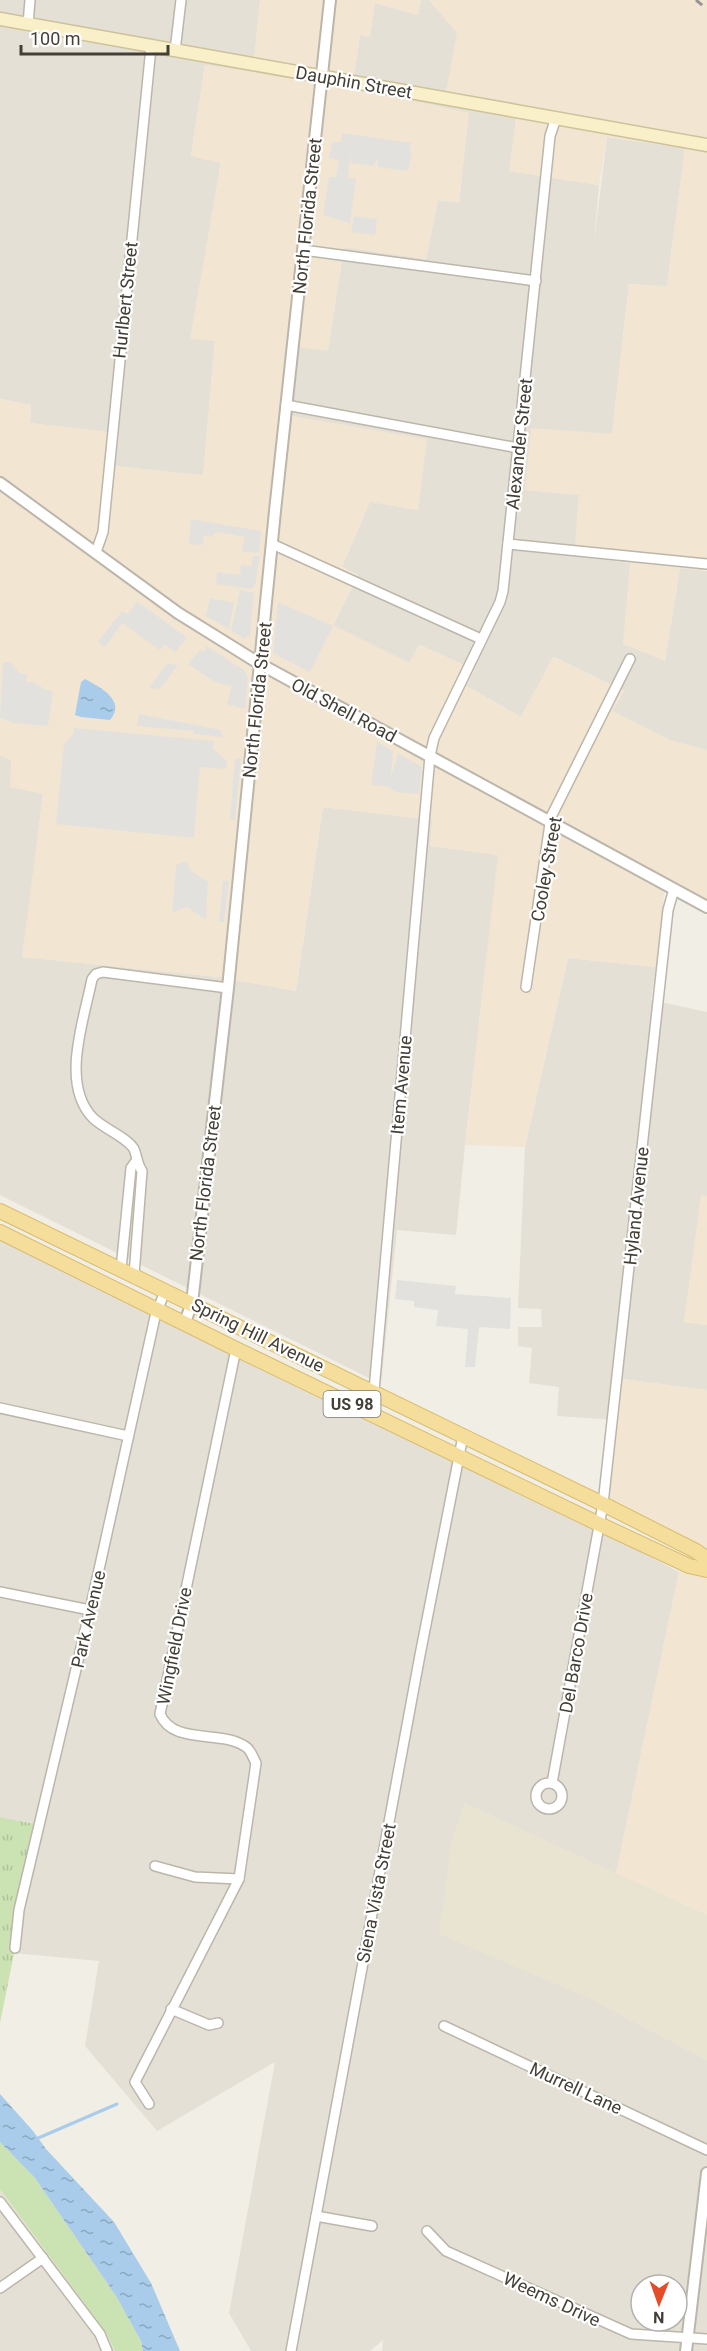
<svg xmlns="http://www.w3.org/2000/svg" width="707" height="2351" viewBox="0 0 707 2351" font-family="Roboto,sans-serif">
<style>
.residential{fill:#e5e0d5;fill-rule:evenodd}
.commercial{fill:#f2e6d3}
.education{fill:#e9e3d1}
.grass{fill:#cbe2b3}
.park{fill:url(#park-tufts)}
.parking{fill:#e3e1de}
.water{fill:url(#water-ripples)}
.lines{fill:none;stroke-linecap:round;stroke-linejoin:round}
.stream{stroke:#a8cce9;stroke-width:3}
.minor-casing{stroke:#bcb6aa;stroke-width:12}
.tertiary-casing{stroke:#bcb6aa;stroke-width:14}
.secondary-casing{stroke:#cdc29a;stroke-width:15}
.primary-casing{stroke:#d8bc6e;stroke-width:16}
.minor{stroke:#fff;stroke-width:9}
.tertiary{stroke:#fff;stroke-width:10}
.secondary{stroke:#f9efc8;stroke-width:12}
.primary{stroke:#f5de9c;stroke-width:14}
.rail{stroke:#959595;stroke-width:3;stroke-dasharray:8 8;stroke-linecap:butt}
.labels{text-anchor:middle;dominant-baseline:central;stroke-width:4.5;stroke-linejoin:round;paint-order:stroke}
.shield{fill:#fff;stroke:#7c7972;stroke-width:1.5}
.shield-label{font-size:16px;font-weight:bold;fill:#443f36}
.street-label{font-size:18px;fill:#443f36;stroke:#fff}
</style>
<defs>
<pattern id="park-tufts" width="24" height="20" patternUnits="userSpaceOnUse" patternTransform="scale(1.5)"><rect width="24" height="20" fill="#cbe2b3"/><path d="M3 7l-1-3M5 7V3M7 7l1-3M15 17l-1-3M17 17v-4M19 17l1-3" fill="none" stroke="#b0c39b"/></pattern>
<pattern id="water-ripples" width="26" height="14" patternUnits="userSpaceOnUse" patternTransform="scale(1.5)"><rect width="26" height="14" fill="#a8cce9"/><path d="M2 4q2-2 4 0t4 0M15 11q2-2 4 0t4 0" fill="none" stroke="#8aa7be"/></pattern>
</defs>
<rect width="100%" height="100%" fill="#f1eee6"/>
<g class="residential">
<path d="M0,0H260L253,73L205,65L191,155L221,162L191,338L215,341L203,476L115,466L119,434L30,423L31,405L0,399Z"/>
<path d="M421,0H429L518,103L510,171L599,185L594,242L607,137L685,148L667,287L629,284L612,434L526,490L579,495L575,556L630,563L665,661L680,568L707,571V750L672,741L612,711L624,691L554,657L521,717L466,686L474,670L420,645L409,663L333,626L358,575L342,567L370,501L418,510L291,416L298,346L328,350L344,247L426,259L438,200L459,203L468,113L352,88L360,35L370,36L375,3L418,15Z"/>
<path d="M0,755L11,760L43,793L23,957L219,977L296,991L323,807L433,820L430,846L499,855L465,1145L456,1235L397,1230L381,1384L0,1195Z"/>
<path d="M568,958L656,967L651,1000L707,1012V1196H702L684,1322L707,1325V1390L622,1379L616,1420L557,1416L559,1387L529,1383L532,1348L518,1346V1327H542L541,1309L518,1308L525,1147Z"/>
<path d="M0,1237L548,1503L679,1572L616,1874L464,1803L599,2003L707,2060V2351H382L383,2340L370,2351H251L229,2313L275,2062L157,2131L85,2046L99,1961L14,1953L40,1825L0,1817ZM641,2285H677V2321H641Z"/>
<path d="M0,2189L107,2334L115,2351H0Z"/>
</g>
<g class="commercial">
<path d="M260,0H421L418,15L375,3L370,37L360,35L352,88L469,113L459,203L438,200L426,259L344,247L328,351L298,347L292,416L427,439L418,510L370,502L342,567L358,575L333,625L409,663L419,645L475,670L466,686L521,717L553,657L624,691L612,711L672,741L707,750V900L666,877L656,967L568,958L525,1147L465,1145L498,855L430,846L432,820L323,807L296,991L219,977L22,957L43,794L10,787L11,760L0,755V399L31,405L30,423L119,433L115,466L203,475L215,341L190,339L221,163L191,156L205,65L253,72Z"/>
<path d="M429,0H707V571L680,568L665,661L623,644L630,563L574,556L579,495L525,490L531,428L612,434L629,284L667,286L685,148L607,137L599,185L509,171L518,103L446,92L457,33Z"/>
<path d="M701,1195L707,1196V1325L684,1322Z"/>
<path d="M622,1379L707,1390V1915L616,1874L679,1572L693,1543L606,1501Z"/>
</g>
<path class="education" d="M464,1803L707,1915V2060L599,2003L439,1934L451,1844Z"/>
<path class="grass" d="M0,2142L35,2178L116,2296L141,2341L143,2351H115L107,2334L0,2189Z"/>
<path class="park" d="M0,1817L40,1825L0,2023Z"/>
<g class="parking">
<path d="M342,133L411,143L410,152H412L408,171L378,167L377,158L374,166L351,163V154L348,178L356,179L350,223L323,215L329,177H336L339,160L329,158L332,142H341Z"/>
<path d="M354,216L377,219L375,235L351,232Z"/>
<path d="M191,519L261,531L259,553L242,552L245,537L217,532L211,537L204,536L203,545L189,544Z"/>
<path d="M253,556H260L255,586L251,589L216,584L217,572L240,575L241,565L251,566Z"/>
<path d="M240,590L254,593L250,637L247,635L245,639L231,631Z"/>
<path d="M210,598L234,603L229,629L206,616Z"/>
<path d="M137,601L187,638L175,652L165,645L160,650L122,623L105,647L98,642L122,611L128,614Z"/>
<path d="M278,602L333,626L310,672L273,653Z"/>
<path d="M207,646L245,671L248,679L245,709L227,704L232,686L215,682L188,664L200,650L203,652Z"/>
<path d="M3,662H10L19,673L27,674L26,682H34L44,689L53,691L48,726L14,723L0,718Z"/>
<path d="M167,663L178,665L160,689L149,688Z"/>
<path d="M139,714L221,730L223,737L194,734L193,731L137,726Z"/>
<path d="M74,728L214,741L213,749L227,761L226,769L200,767L194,838L56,824L64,744L73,734Z"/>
<path d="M377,742L393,751L391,777L398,753L422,767L419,794L396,792L386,786L371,785Z"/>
<path d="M235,759H241L235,820L230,819Z"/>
<path d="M186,861L191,871L208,882L206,920L187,907L172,913L176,865Z"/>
<path d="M223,881H229L224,922H219Z"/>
<path d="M397,1280L456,1286L455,1294L511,1298L510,1329L479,1327L475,1367H465L468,1329L436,1326L438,1310L414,1307V1301L395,1299Z"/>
</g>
<g class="water">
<path d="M85,679C100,687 127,701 110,720L81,717L75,715L81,682Z"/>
<path d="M0,2094L33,2131L46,2149L114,2222L151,2283L180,2351H143L141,2341L116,2296L35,2178L0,2142Z"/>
</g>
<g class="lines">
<path class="stream" d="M36,2139L117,2104"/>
<defs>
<g id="minor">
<path d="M28,24L30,0"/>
<path d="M175,51L181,0"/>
<path d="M303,250L536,281"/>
<path d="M286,405L518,448"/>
<path d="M272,544L481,639"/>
<path d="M508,544L707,564"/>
<path d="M96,552L103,532L151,47"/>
<path d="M526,987L551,817L630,659"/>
<path d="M121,1269L131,1168L136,1161"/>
<path d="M134,1275L142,1171C137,1164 137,1156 134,1149C127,1137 104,1129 93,1118C60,1084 84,1020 92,979L96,974L103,972L228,988"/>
<path d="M0,1408L128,1436"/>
<path d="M372,1413L430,756L434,738L500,602L503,591L550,136L556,118"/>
<path d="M0,1592L90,1610"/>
<path d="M552,1783L603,1504L668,910L674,889"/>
<circle cx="549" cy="1796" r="13"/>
<path d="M155,1866L195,1877L239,1879"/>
<path d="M15,1948L19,1910L90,1610L155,1317L165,1291"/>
<path d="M171,2009L209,2025L218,2023"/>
<path d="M444,2026L707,2150"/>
<path d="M149,2104L135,2082L239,1879L256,1763C253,1758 251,1750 246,1747C222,1729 173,1746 160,1714L236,1349"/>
<path d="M0,2202L100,2334L107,2351"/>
<path d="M316,2216L372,2226"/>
<path d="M427,2231L446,2251L631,2334L707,2339"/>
<path d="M0,2288L43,2258"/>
<path d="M291,2351L420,1655L463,1436"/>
</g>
<g id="tertiary">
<path d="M0,483L178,613L260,664L707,907"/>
<path d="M185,1322L192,1303L228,988L275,511L330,0"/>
<path d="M686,2351L707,2173"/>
</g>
<path id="secondary" d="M0,19L707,145"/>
<g id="primary">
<path d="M0,1211L603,1504L696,1551L707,1559"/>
<path d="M0,1232L236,1349L599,1524L689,1566L707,1570"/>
</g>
</defs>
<use href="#minor" class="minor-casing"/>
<use href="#tertiary" class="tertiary-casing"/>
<use href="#secondary" class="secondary-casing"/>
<use href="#primary" class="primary-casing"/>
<use href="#minor" class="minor"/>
<use href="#tertiary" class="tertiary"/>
<use href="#secondary" class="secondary"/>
<use href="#primary" class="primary"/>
<path class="rail" d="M696,0L707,9"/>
</g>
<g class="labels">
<rect class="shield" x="323.5" y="1391" width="57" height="26" rx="4.5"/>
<g class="shield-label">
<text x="352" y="1404">US 98</text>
</g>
<g class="street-label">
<text transform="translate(354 82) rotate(10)">Dauphin Street</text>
<text transform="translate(307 216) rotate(-84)">North Florida Street</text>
<text transform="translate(125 300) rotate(-84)">Hurlbert Street</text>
<text transform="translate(519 444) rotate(-84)">Alexander Street</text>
<text transform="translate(257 700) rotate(-84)">North Florida Street</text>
<text transform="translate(344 710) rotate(28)">Old Shell Road</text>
<text transform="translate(546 869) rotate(-80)">Cooley Street</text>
<text transform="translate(401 1085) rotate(-85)">Item Avenue</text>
<text transform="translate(205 1183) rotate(-83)">North Florida Street</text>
<text transform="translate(636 1206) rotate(-84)">Hyland Avenue</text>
<text transform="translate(258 1335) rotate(26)">Spring Hill Avenue</text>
<text transform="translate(88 1619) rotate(-77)">Park Avenue</text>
<text transform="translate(174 1646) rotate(-79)">Wingfield Drive</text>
<text transform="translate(576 1653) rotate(-80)">Del Barco Drive</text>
<text transform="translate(376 1893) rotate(-79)">Siena Vista Street</text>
<text transform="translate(576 2088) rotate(25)">Murrell Lane</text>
<text transform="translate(552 2299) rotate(25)">Weems Drive</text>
</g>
</g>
<g transform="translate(659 2303) rotate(181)"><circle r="28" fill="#ffffff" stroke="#b4b2af" stroke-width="1.5"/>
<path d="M0-4.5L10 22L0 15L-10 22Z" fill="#e64c29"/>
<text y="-9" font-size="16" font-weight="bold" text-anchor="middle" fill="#443f36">N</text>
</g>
<path d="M21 45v9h147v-9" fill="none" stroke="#443f36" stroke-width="3"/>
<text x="30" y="45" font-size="18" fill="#443f36" stroke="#ffffff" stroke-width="4.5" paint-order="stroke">100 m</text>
</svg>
